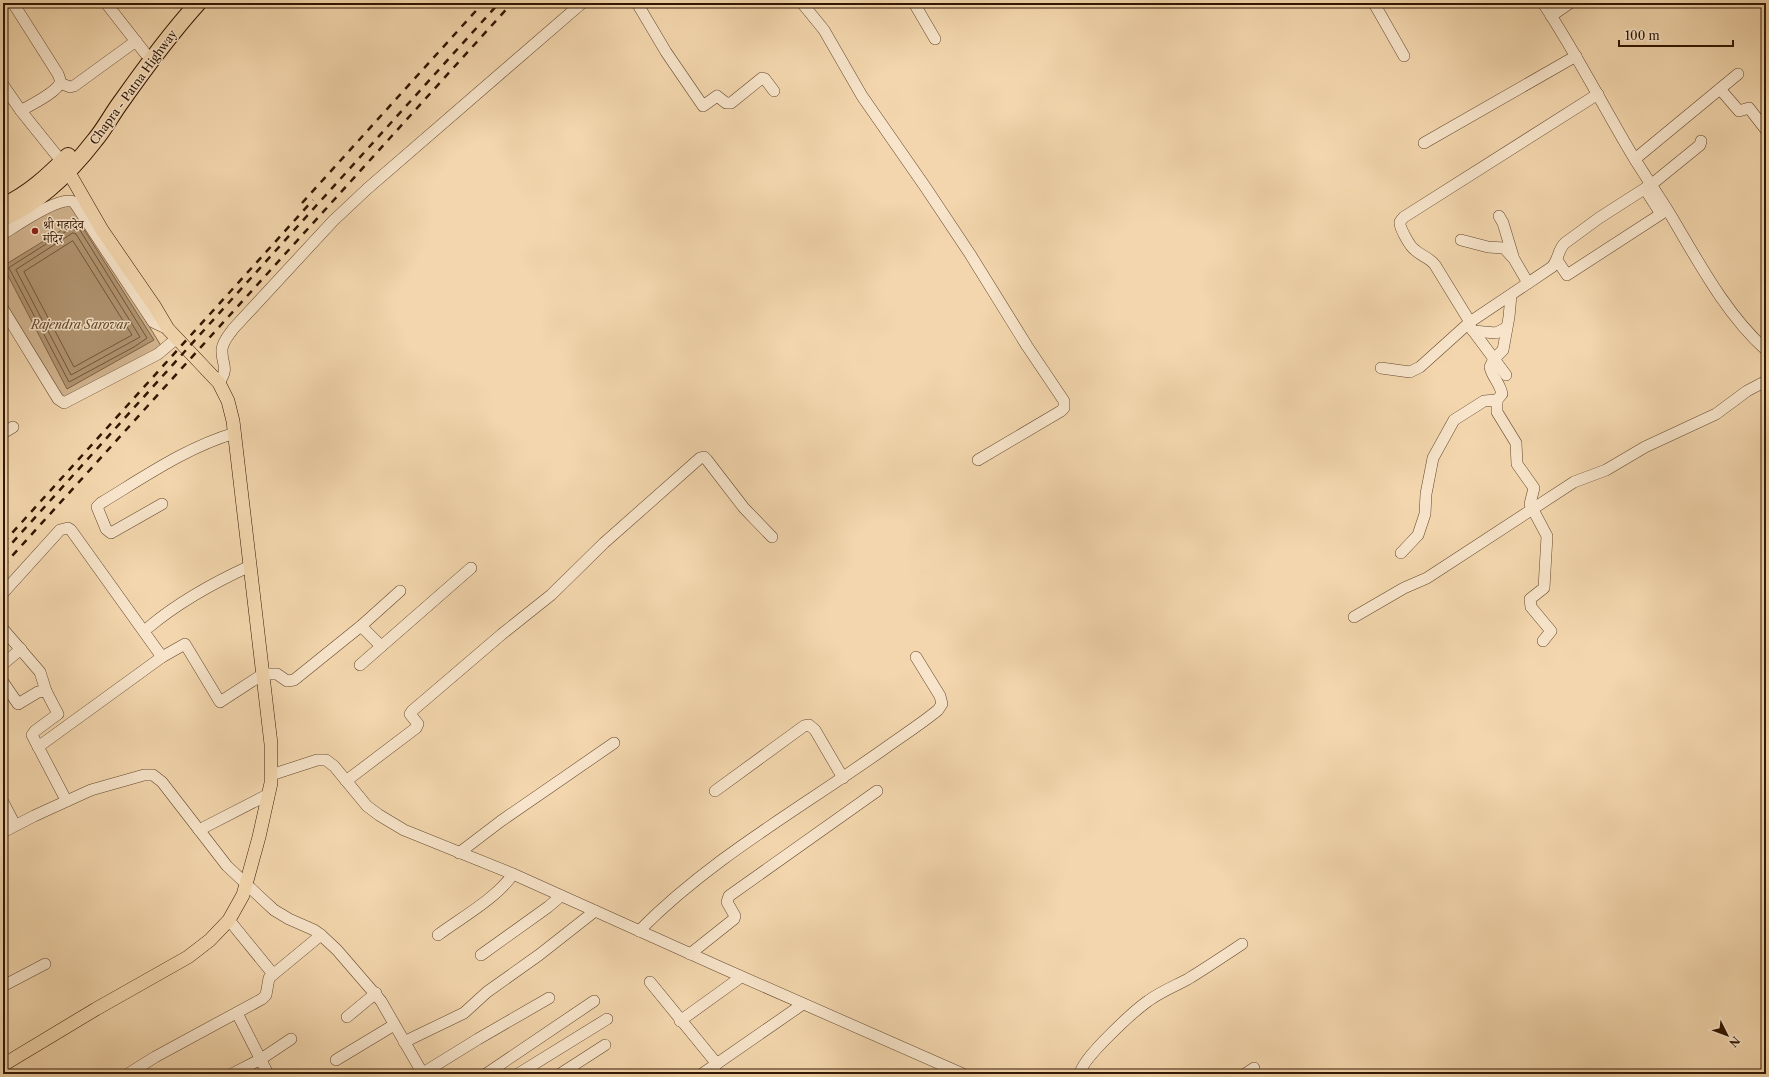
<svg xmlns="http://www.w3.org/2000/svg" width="1769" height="1077" viewBox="0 0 1769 1077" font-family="'Libre Caslon Text','Noto Serif Devanagari',serif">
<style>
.green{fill:#d2b590;stroke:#826648}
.water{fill:#b19572;stroke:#7e6244}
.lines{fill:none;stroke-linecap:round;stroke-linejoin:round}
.shore{stroke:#715639;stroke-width:1}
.minor-casing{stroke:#62462b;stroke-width:12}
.major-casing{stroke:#311600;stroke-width:14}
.highway-casing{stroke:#311600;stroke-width:18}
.minor{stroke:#f7e4ca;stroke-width:11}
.major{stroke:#f3d6ad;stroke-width:13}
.highway{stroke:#f3d6ad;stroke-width:16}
.rail{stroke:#311600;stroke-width:2.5;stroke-dasharray:7 7;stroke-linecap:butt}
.poi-dot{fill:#8f2418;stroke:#f7e4ca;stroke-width:1.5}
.labels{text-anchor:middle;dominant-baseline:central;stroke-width:3;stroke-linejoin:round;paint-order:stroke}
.street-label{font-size:12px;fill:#311600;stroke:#f7e4ca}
.poi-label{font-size:12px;fill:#311600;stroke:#f7e4ca;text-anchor:start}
.park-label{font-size:12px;font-style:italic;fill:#61462b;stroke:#f7e4ca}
</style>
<rect width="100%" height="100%" fill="#f3d6ad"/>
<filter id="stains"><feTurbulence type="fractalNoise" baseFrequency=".005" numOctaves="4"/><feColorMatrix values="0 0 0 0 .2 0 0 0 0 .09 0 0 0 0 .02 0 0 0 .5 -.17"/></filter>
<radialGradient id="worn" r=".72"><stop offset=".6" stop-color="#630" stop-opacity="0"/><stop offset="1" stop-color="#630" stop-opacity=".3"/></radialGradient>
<path class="green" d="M61,203L74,204L163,349L61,405L3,309V238Z"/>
<path class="water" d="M78,220L154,340L67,389L3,266Z"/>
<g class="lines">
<g class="shore">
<path d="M75,226L78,227L147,338L134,347L69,382L9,268Z"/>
<path d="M73,233L76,234L140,337L71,375L16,270Z"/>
<path d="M73,241L132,335L74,367L24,272Z"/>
</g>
<defs>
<g id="minor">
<path d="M13,3L58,74C59,77 61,80 60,83C56,93 30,105 21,111"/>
<path d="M106,3L145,53"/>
<path d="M637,3L666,52L703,106L717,96L726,103H731L762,78L765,79L774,91"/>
<path d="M802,3L824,30L862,96L926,188L970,254L1027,346L1064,401V408L1061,411L978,460"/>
<path d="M914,3L935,39"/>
<path d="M1543,3C1576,53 1603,106 1634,158C1646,177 1658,195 1670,214C1698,261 1725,313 1766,350"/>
<path d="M1375,5L1404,56"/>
<path d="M1551,16L1570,3"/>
<path d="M60,83L70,87L74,86L136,41"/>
<path d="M3,85L21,111L62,162"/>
<path d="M1720,89L1739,111L1749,108L1766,130"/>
<path d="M1424,143L1576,56"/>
<path d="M1635,159L1738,74"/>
<path d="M1499,216L1503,223L1513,256"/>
<path d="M3,234C16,226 60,195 74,202L153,322L168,329"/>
<path d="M1461,240L1488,247L1504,248L1514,259L1528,283"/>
<path d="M1557,260L1567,275L1661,214L1645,189"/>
<path d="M3,309L58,399L64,403L158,354L177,338"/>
<path d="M1470,322L1435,265C1429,257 1421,256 1415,250C1410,247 1399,227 1400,222C1401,220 1402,219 1404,217L1598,94"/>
<path d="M1468,324L1506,375"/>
<path d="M1473,331L1496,333L1506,328"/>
<path d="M1381,368L1410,372L1420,367L1470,322L1552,267C1559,259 1558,249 1565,243L1599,218L1652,184L1700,145L1701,141"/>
<path d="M219,383C230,366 221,365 222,349C223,341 229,335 233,329L333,221L367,189L582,3"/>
<path d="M1497,400L1502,394C1500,383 1492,377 1490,367L1494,359L1503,350L1509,317L1511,295"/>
<path d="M3,433L13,427"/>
<path d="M162,504L111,533L106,529L97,507L101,503C144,477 187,447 235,433"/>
<path d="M1401,553L1418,535L1425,514L1426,494L1433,458L1454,420L1484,401L1497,400V412L1516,443L1517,464L1534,488L1530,504L1547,536L1544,588L1530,599L1531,607L1551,631L1543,641"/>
<path d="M3,593L60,530L68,528L71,530L162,657L185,644L220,702L263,674H277L287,681L294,680L361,626L400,591"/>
<path d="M1354,617L1404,588L1427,578L1574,482L1606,470L1645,447L1716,414L1747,391L1766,381"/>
<path d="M361,626L381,646"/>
<path d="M149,627C180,601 213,583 250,566"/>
<path d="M3,629L40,672L46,691"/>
<path d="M3,664L21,649"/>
<path d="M360,665L471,568"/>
<path d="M3,682L18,704L38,692L46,691L58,714L35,731L32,735L66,800"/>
<path d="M38,747L162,657"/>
<path d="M271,775L317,760H326L334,766L367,806L379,815L404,830L513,874L722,968L963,1074"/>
<path d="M346,781L416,728L418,724L410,714L412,711L502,634L551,595L604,543L700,458L704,457L707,460L744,508L772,537"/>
<path d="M715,791L804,726L809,725L815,730L843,778"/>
<path d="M3,802L15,825"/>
<path d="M199,830L269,794"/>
<path d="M3,832L34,816L91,790L144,775H153L162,782L227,866L260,897L274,910L289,919L314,930L321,935L337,950L381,1001L423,1074"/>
<path d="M459,853L501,821L614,743"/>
<path d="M229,920L273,974"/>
<path d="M639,931C711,858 801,808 884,749C902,736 921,724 938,710L942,704L940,696L916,657"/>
<path d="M438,935C461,918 498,897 513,874"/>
<path d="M690,954L734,919L735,916L727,902L729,896L877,791"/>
<path d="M481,955L548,907L561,896"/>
<path d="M650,982L717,1064"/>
<path d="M3,986L45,964"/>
<path d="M237,1013L268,1074"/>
<path d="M347,1017L376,993"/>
<path d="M680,1021L741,977"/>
<path d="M404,1042L464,1013L487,992L539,955L595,911"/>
<path d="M336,1060L394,1025"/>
<path d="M423,1073L478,1039L549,998"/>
<path d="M128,1074L155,1057L262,999L266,995L269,978L321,935"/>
<path d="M232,1074L261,1059L291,1039"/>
<path d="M486,1074L594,1001"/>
<path d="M518,1074L607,1019"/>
<path d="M560,1074L605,1045"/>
<path d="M702,1074L803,1004"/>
<path d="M1080,1074C1081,1059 1134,1011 1148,1001C1160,992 1175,986 1188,979C1206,968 1224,956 1242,944"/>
<path d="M1245,1074L1254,1068"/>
</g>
<path id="major" d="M3,1065L96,1009L188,957L210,940L229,920L243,895L259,837L271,783V744L233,421L228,401L219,383L168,329L155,307L102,230L68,171"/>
<g id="highway">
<path d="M3,206C29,194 48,176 68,156"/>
<path d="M3,218C40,202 71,171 95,140C105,128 112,114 121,102C145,68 170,34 198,3"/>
</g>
</defs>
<use href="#minor" class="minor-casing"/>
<use href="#major" class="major-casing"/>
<use href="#highway" class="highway-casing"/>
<use href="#minor" class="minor"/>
<use href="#major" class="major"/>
<use href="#highway" class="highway"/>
<g class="rail">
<path d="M302,203L483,3"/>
<path d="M3,543L313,200"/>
<path d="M3,553L499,3"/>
<path d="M3,566L512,3"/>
</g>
</g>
<circle class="poi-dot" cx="35" cy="231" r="4"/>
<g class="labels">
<g class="street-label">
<text transform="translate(133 87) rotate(-54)">Chapra - Patna Highway</text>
</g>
<g class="poi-label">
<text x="43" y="224">श्री महादेव<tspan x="43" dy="14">मंदिर</tspan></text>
</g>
<g class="park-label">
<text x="80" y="324">Rajendra Sarovar</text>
</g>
</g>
<rect width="1769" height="1077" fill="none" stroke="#f3d6ad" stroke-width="16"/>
<rect x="4" y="4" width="1761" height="1069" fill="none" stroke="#311600" stroke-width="2"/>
<rect x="8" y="8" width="1753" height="1061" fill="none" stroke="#311600"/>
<g transform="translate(1727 1035) rotate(132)" stroke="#f7e4ca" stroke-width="3" paint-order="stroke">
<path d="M0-3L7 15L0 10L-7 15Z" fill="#311600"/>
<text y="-6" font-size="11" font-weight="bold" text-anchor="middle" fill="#311600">N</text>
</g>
<path d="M1619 40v6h114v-6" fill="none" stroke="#311600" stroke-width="2"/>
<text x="1625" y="40" font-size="12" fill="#311600" stroke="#f7e4ca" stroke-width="3" paint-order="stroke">100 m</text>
<rect width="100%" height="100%" filter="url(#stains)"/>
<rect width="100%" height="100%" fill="url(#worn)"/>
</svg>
